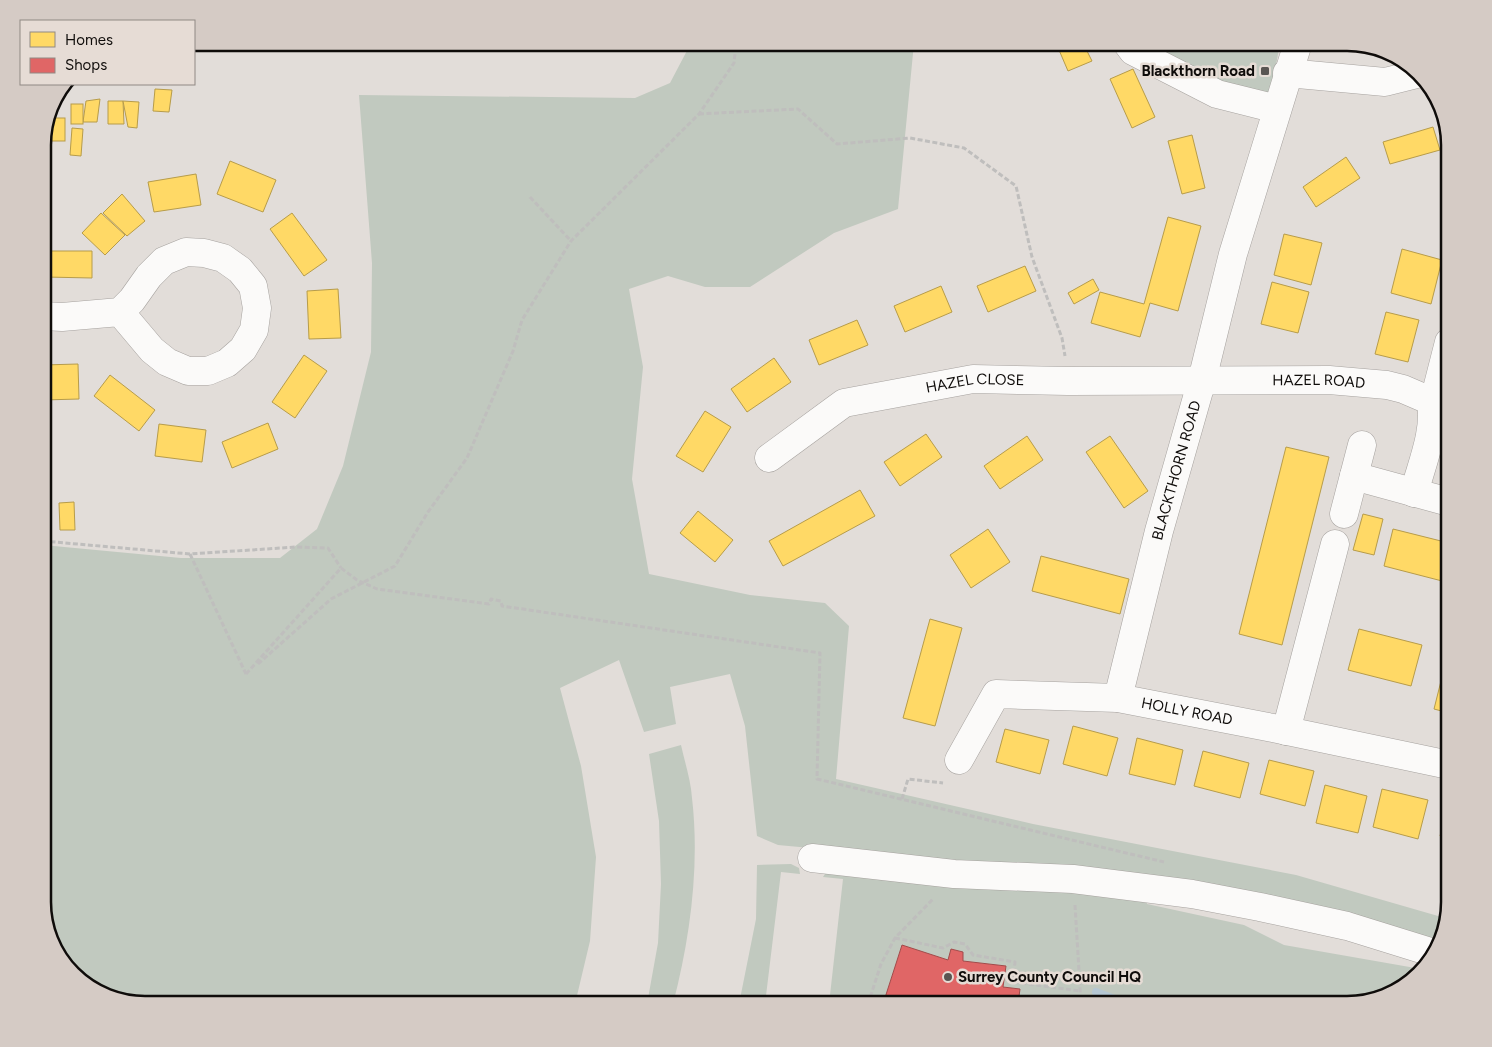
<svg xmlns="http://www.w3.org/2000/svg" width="1492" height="1047" viewBox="0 0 1492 1047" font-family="Figtree,sans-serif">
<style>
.green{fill:#c1c9bf}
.homes{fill:#ffd966;stroke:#b79c4a}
.shops{fill:#e06666;stroke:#a14b4a}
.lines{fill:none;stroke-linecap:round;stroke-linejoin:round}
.stream{stroke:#b5c7d3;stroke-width:8}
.minor-casing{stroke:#a6a29f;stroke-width:29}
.path{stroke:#bfbebd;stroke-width:3;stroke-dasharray:5 2.5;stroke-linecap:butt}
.minor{stroke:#fbfaf9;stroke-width:28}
.poi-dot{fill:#595552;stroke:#e6dcd5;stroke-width:2}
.labels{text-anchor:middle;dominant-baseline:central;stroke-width:5;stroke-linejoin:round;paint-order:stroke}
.poi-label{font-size:15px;font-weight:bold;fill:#0f0c0a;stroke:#e6dcd5;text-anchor:end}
.street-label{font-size:15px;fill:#0f0c0a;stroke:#e6dcd5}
.rim{fill:none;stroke:#0f0c0a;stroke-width:2.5}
</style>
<rect width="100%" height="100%" fill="#e2ddd9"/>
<g class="green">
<path d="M691,43H914L898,209L834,233L750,287H705L668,276L629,289L643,367L632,479L649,574L750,595L825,603L849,626L836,779L1033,824L1296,875L1445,918L1436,946L1004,866L778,845L757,836L745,726L730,674L670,687L676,724L644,732L619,660L560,688L581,766L596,857L590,941L575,1004H146L88,987L56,953L43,908V545L181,558H280L317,529L343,466L371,352L372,263L359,95L635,98L670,83Z"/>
<path d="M1136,43H1280L1270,98L1221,90Z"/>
<path d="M681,745C685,763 691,781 692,798C700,866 690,939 673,1004H647L658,943L661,884L659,821L649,754Z"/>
<path d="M791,864L799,868L800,874L781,872L765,1004H739L756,919L757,865Z"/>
<path d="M829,868L1146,895L1147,904L1244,925L1284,945L1421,969L1398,991L1347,1004H1018L1020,989L1003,987L1006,966L963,961V952L952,949L948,960L902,945L883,1004H829L843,879L823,877Z"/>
</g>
<g class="homes">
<path d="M1056,43H1083L1092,61L1068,71Z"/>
<path d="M1133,69L1155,117L1132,128L1110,79Z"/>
<path d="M155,89L172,90L169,112L153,111Z"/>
<path d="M100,99L97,122H83L86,101Z"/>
<path d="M108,101H123L124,124H108Z"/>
<path d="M123,101L139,102L137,128L128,127Z"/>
<rect x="71" y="104" width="12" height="20"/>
<rect x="49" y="118" width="16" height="23"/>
<path d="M1433,127L1440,150L1390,164L1383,142Z"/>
<path d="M72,128L83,129L81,156L70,155Z"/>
<path d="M1192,135L1205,188L1182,194L1168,141Z"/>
<path d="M1346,157L1360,178L1316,207L1303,187Z"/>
<path d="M230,161L276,180L263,212L217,194Z"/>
<path d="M196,174L201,205L154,212L148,182Z"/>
<path d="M122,194L145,221L127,236L103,213Z"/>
<path d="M101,213L125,235L105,255L82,233Z"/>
<path d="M292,213L327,260L304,276L270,229Z"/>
<path d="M1168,217L1201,226L1178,311L1150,303L1140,337L1091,323L1100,292L1144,304Z"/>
<path d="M1284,234L1322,243L1311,285L1274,275Z"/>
<path d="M1402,249L1442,260L1431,304L1391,293Z"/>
<path d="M45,251H92V278L45,277Z"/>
<path d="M1025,266L1036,291L988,312L977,286Z"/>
<path d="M1093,279L1099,290L1074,304L1068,293Z"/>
<path d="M1272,282L1309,292L1298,333L1261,324Z"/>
<path d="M941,286L952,312L905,332L894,306Z"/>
<path d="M338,289L341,338L309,339L307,291Z"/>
<path d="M1386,312L1419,320L1408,362L1375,354Z"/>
<path d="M857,320L868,345L819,365L809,340Z"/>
<path d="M304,355L327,371L295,418L272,402Z"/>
<path d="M774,358L791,382L747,412L731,389Z"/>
<path d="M78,364L79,399L43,400V365Z"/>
<path d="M110,375L155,410L139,431L94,396Z"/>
<path d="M705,411L731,427L703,472L676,456Z"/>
<path d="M268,423L278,449L232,468L222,442Z"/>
<path d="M159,424L206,430L202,462L155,456Z"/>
<path d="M926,434L942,457L900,486L884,462Z"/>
<path d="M1027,436L1043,460L1000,489L984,466Z"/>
<path d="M1110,436L1148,491L1124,508L1086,452Z"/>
<path d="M1286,447L1329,457L1282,645L1239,634Z"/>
<path d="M860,490L875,516L783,566L769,541Z"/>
<path d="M74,502L75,530H60L59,503Z"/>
<path d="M43,510H48L49,534H43Z"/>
<path d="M698,511L733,540L715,562L680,533Z"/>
<path d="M1363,514L1383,519L1374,555L1353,550Z"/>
<path d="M988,529L1010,562L971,588L950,555Z"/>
<path d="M1393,529L1449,543V570L1446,582L1384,566Z"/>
<path d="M1041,556L1129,579L1120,614L1032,591Z"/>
<path d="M930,619L962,628L935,726L903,718Z"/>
<path d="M1359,629L1422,645L1411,686L1348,670Z"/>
<path d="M1442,677L1449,679V713L1434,709Z"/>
<path d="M1073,726L1118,738L1107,776L1063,764Z"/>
<path d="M1005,729L1049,740L1040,774L996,762Z"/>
<path d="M1137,738L1183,750L1175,785L1129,774Z"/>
<path d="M1203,751L1249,763L1240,798L1194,786Z"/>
<path d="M1269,760L1314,771L1305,806L1260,794Z"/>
<path d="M1325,785L1367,796L1358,833L1316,823Z"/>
<path d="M1382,789L1428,800L1418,839L1373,827Z"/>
<path d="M1449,802V838L1440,836Z"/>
</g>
<path class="shops" d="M902,945L948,960L951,949L963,952V961L1006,966L1003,987L1020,989L1018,1004H883Z"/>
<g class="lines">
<path class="stream" d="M1096,992L1128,1004"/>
<defs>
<g id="minor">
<path d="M1127,43L1133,51L1217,94L1277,109"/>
<path d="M1287,73L1385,82L1417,74"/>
<path d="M43,316L62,317L120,312L132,300L149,276L164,261L186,252L204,253L223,258L240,270L253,286L257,308L254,330L243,349L227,363L208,371H188L167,362L152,350L120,312"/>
<path id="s1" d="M769,458L844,403L973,379L1068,381L1329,380L1387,385L1403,389L1431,401L1436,393L1449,342"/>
<path d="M1354,476L1449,502"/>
<path d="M1414,493C1422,463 1436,432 1431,401"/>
<path d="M1344,514L1362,445"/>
<path id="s2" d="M1118,698L1159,531L1202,380L1233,254L1298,43"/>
<path d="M1286,731L1335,544"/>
<path id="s3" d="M959,760L996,694L1118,698L1273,728L1449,765"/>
<path d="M812,858L954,874L1073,879L1192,894L1260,907L1347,926L1434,953"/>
</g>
</defs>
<use href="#minor" class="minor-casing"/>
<g class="path">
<path d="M699,114L798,109L837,144L910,138L964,148L1016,186L1032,257L1062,338L1065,356"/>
<path d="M43,159L44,132"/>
<path d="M530,197L571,241"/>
<path d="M43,541L190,554L296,547L328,548L341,568"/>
<path d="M190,554L246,674"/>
<path d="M258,664L331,599L395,566L428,512L467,458L513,351L522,320L571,241L699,114L734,63L736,43"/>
<path d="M246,674L341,568L357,580L377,589L489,604L491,599L501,601L502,606L820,653L817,779L1164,862"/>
<path d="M902,799L908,779L943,783"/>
<path d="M1075,905L1081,1004"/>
<path d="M895,938L943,948L954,942L965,944L973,955L1015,962L1013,982L1080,991"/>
<path d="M585,1000L600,1004"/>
<path d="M868,1004L881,964L895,938L933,899"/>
</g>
<use href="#minor" class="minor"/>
</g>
<g class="poi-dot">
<rect x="1260" y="66" width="10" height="10" rx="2.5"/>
<circle cx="948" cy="977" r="5"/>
</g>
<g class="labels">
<g class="poi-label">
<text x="1255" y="71">Blackthorn Road</text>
<text x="958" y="977" text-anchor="start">Surrey County Council HQ</text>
</g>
<g class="street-label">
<text stroke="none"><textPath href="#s1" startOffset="570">HAZEL ROAD</textPath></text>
<text stroke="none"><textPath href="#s1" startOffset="226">HAZEL CLOSE</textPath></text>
<text stroke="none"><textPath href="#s2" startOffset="235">BLACKTHORN ROAD</textPath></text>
<text stroke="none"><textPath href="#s3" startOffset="268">HOLLY ROAD</textPath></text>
</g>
</g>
<path d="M0 0H1492V1047H0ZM145 51H1347A94 94 0 0 1 1441 145V902A94 94 0 0 1 1347 996H145A94 94 0 0 1 51 902V145A94 94 0 0 1 145 51Z" fill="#d5cbc5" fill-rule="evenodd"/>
<path class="rim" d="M145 51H1347A94 94 0 0 1 1441 145V902A94 94 0 0 1 1347 996H145A94 94 0 0 1 51 902V145A94 94 0 0 1 145 51Z"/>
<rect x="20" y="20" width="175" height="65" fill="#e6dcd5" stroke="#908984"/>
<rect x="30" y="32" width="25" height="15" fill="#ffd966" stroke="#908984"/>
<text x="65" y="45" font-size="15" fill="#0f0c0a">Homes</text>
<rect x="30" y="58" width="25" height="15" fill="#e06666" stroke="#908984"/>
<text x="65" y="70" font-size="15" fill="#0f0c0a">Shops</text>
</svg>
